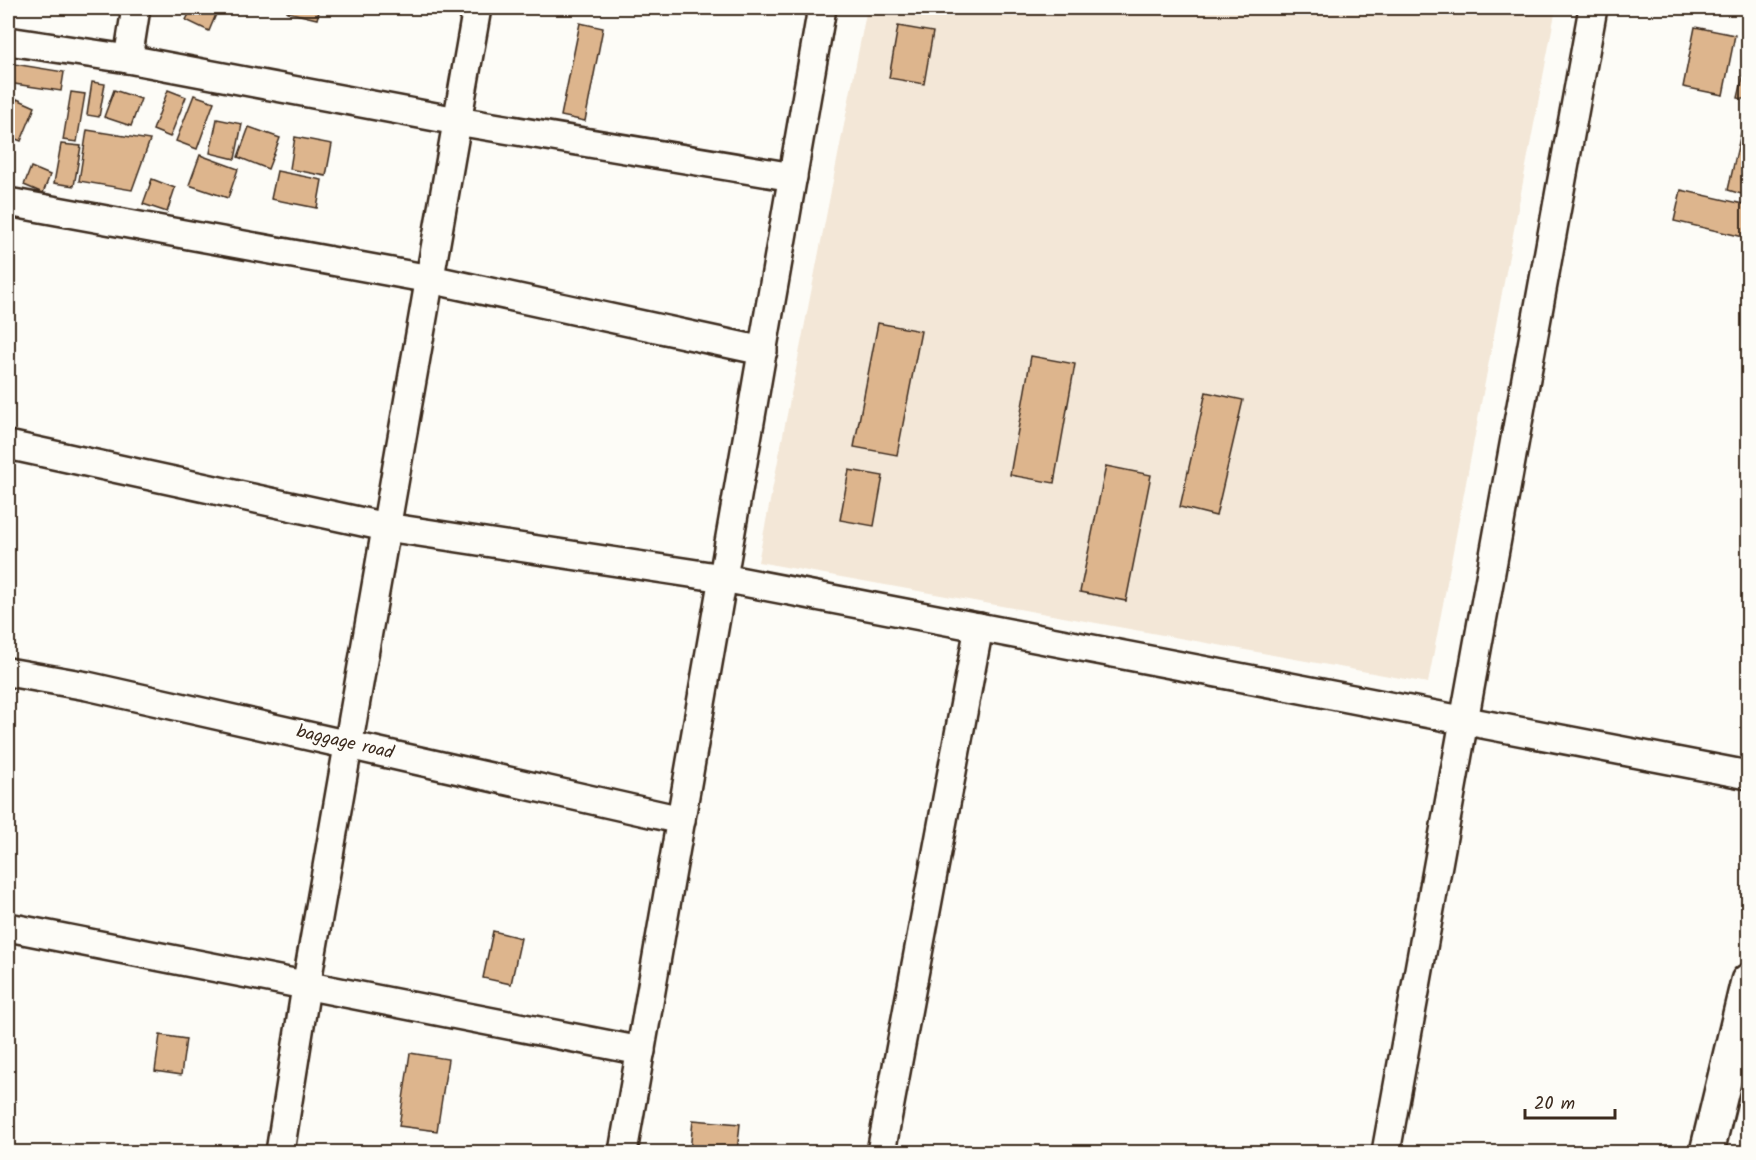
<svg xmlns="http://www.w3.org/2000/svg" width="1756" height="1160" viewBox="0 0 1756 1160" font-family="Kalam,sans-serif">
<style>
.built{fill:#f3e7d7}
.building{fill:#ddb58d;stroke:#3b2a1e;stroke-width:1.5}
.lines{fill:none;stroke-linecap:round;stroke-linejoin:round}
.street-casing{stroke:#3b2a1e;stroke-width:32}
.secondary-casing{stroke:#3b2a1e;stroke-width:38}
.street{stroke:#fdfcf7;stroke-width:27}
.secondary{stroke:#fdfcf7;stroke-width:33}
.labels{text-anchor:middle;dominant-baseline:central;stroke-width:6;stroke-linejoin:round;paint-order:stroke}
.street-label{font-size:18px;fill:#3b2a1e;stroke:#fdfcf7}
</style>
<rect width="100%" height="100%" fill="#fdfcf7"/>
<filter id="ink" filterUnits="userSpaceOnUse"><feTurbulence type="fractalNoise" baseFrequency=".0167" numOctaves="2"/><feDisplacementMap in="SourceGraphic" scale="12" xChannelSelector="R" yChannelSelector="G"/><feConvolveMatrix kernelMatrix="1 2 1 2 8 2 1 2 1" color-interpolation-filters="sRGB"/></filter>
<g filter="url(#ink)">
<path class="built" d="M867,8H1556L1428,683L758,562Z"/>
<g class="building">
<path d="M192,8L217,12L209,31L186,20Z"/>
<path d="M288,8H320L317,19L287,12Z"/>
<path d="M580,23L603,28L585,121L561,116Z"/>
<path d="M898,26L933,32L924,84L889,78Z"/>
<path d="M1695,27L1735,35L1723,95L1683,87Z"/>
<path d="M1748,55V100L1738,98Z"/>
<path d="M8,63L64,72L61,91L8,83Z"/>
<path d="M92,82L105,84L99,117L87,115Z"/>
<path d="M114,90L141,99L131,126L104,117Z"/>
<path d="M168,90L186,97L170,137L153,130Z"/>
<path d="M71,92L85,94L77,142L63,140Z"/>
<path d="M194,95L214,102L197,149L176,141Z"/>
<path d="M17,99L35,107L21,141L8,136V114L10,115Z"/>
<path d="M1746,111L1748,112V196L1728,190Z"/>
<path d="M217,119L242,124L235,159L210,153Z"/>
<path d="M249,127L280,138L268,169L238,157Z"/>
<path d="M87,130L150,140L132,190L79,181Z"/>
<path d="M295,137L332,144L326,176L290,169Z"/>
<path d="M61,144L81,146L74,186L54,183Z"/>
<path d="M200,155L238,169L228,198L189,185Z"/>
<path d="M31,167L50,175L43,193L24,185Z"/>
<path d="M277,171L322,180L317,208L271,199Z"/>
<path d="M152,179L175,188L167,212L143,204Z"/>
<path d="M1681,190L1748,205V238L1674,221Z"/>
<path d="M878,323L921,331L897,455L854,447Z"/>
<path d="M1031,356L1075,364L1054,483L1010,475Z"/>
<path d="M1206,392L1243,400L1216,516L1180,507Z"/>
<path d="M1106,466L1151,475L1126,601L1080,592Z"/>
<path d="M849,470L883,476L874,526L840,520Z"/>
<path d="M493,931L521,938L511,984L483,978Z"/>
<path d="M160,1035L186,1039L181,1075L155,1071Z"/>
<path d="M410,1053L448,1059L437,1131L399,1126Z"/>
<path d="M693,1120L740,1124L737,1152H690Z"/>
</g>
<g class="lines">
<defs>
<g id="street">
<path d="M8,41L128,59L457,121L793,177"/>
<path d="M128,59L136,8"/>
<path d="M8,202L430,279L763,351"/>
<path d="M8,445L386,527L723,578L1748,775"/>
<path d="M8,672L87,686L681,820"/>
<path d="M8,927L641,1051"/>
<path d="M280,1152L306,987L477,8"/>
<path d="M623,1152L822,8"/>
<path d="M881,1152L979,627"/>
<path d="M1386,1152L1593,8"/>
</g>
<path id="secondary" d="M1707,1152L1748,981"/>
</defs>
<use href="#street" class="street-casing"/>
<use href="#secondary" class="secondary-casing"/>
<use href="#street" class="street"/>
<use href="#secondary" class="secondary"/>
</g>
</g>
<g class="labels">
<g class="street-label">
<text transform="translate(345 743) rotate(13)">baggage road</text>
</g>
</g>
<rect width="1756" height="1160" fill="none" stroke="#fdfcf7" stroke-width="30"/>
<rect x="15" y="15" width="1726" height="1130" fill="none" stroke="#3b2a1e" stroke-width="2" filter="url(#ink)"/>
<path d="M1525 1109v9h90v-9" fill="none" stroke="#3b2a1e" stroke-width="3"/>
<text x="1534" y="1109" font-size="18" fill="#3b2a1e" stroke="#fdfcf7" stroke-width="4.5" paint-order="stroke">20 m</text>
</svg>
